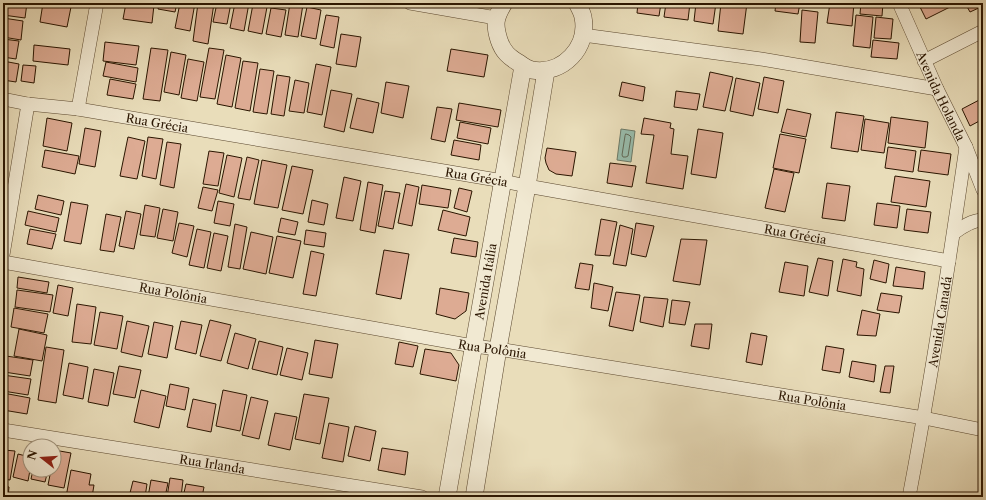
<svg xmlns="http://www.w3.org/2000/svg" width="986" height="500" viewBox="0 0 986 500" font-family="'Libre Caslon Text',serif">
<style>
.water{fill:#98bcac;stroke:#6c7967}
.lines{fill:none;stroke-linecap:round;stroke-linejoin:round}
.shore{stroke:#616856;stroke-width:1}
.building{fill:#ddab93;stroke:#2a1500}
.minor-casing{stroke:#5a472e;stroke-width:14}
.tertiary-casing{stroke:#5a472e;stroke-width:18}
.minor{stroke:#f1e9d2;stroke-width:13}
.tertiary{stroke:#f1e9d2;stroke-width:17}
.labels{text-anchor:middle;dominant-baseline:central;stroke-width:3;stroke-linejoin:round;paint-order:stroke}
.street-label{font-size:12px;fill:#2a1500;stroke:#f1e9d2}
</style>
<rect width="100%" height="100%" fill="#e9ddba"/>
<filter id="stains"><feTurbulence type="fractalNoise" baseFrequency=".005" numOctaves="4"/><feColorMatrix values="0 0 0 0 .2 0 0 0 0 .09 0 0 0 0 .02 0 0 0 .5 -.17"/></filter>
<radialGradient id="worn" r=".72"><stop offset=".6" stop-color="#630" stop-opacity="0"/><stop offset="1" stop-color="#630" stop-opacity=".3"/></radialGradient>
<path class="water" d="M621,129L635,131L631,162L617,160Z"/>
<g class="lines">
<path class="shore" d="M626,134L629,135L631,137L628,156L626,157H623L622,155L625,136Z"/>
</g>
<g class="building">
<path d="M3,3H27L25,18L3,15Z"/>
<path d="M43,3H50L71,7L67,27L40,22Z"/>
<path d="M57,3H81L80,6Z"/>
<path d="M126,3H139L154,5L152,23L123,19Z"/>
<path d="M159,3H177L175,12L158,9Z"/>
<path d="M180,3H195L190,31L175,28Z"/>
<path d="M198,3H214L208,44L193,41Z"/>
<path d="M217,3H231L227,24L213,22Z"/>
<path d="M235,3H249L244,31L230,28Z"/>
<path d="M290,3L303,4L298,37L285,35Z"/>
<path d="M638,3H661L659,16L637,13Z"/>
<path d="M666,3H690L688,20L664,17Z"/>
<path d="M696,3H716L713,24L694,21Z"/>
<path d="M721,3H747L743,34L718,31Z"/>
<path d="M776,3H800L798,14L775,11Z"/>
<path d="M830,3H854L852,26L827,23Z"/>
<path d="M861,3H883L882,16L860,14Z"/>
<path d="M918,3H950L952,6L926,19Z"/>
<path d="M965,3H983V6L970,12Z"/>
<path d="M253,4L267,7L262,34L248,31Z"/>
<path d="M307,7L321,10L316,39L301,36Z"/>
<path d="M271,8L286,10L281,37L266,34Z"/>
<path d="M802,10L818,12L815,43L800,42Z"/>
<path d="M326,15L339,17L334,48L320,45Z"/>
<path d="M856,15L873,17L870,48L853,46Z"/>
<path d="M876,17L893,19L891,39L874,38Z"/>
<path d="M3,18L23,21L21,40L3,37Z"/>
<path d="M341,34L361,37L356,67L336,64Z"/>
<path d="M3,39L19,41L16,59L3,57Z"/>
<path d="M873,40L899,43L897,59L871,57Z"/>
<path d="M105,42L139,46L136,65L103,61Z"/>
<path d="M34,45L70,49L68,65L33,61Z"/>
<path d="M151,48L168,50L160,101L143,99Z"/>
<path d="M209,48L224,50L215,99L200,97Z"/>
<path d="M451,49L488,55L484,77L447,71Z"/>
<path d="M171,52L186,55L179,95L164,92Z"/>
<path d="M226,55L241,58L232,107L217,104Z"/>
<path d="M188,59L204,62L197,101L181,98Z"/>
<path d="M3,61L19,64L16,82L3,80Z"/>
<path d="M243,61L258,63L250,111L235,108Z"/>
<path d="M106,62L138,68L136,82L103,76Z"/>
<path d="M316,64L331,67L322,115L307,112Z"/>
<path d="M23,65L36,66L34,83L21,81Z"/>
<path d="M260,69L274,71L267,114L253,112Z"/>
<path d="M710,72L733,77L725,111L703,107Z"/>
<path d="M277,75L290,77L284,116L271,114Z"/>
<path d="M764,77L784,81L778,113L758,109Z"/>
<path d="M736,78L760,83L753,116L730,111Z"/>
<path d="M110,79L136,84L133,99L107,95Z"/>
<path d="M295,80L309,83L304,113L289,111Z"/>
<path d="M386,82L409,86L403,118L381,113Z"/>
<path d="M622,82L645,87L643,101L619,96Z"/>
<path d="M331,90L352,94L344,132L324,127Z"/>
<path d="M676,91L700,94L697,110L674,107Z"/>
<path d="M357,98L379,103L373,133L350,128Z"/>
<path d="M983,98V119L970,126L962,109Z"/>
<path d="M459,103L501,110L498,127L456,120Z"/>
<path d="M437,107L452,109L445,142L431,139Z"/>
<path d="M787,109L811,114L806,137L781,132Z"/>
<path d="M836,112L864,116L858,152L831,148Z"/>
<path d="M891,117L928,122L925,148L888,143Z"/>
<path d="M47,118L72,123L67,151L43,146Z"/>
<path d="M644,118L671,123L670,128L674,129L671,154L688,156L683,189L646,183L654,135L641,134Z"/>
<path d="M865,119L889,123L884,153L861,150Z"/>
<path d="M460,122L491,128L488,144L457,138Z"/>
<path d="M85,128L101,131L95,167L79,164Z"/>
<path d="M698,129L723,133L716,178L691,174Z"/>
<path d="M780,134L806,139L799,173L773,168Z"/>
<path d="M128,137L145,141L137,179L120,176Z"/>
<path d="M148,137L163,139L156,179L142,176Z"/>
<path d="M454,140L481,145L479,160L451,155Z"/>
<path d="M167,142L181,144L174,188L160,185Z"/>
<path d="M888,147L916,151L913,172L885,168Z"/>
<path d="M547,148L576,152L572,176L556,174L549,170L546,163L545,158Z"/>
<path d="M45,150L79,156L75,174L42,167Z"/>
<path d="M921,150L951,154L948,175L918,171Z"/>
<path d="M209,151L224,153L218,186L203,184Z"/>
<path d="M227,155L242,158L234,197L219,193Z"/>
<path d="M247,157L259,160L250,200L238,198Z"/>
<path d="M262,160L287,165L278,208L254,204Z"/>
<path d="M610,163L636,166L632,187L607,183Z"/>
<path d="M292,166L313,170L303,214L282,210Z"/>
<path d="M774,169L794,173L785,212L765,208Z"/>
<path d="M895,176L930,181L926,207L891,202Z"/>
<path d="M344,177L361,181L353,221L336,218Z"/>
<path d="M368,182L383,185L375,233L360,230Z"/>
<path d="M827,183L850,186L845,221L822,218Z"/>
<path d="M406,184L419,187L412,226L398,223Z"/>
<path d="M422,185L451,190L448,208L419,204Z"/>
<path d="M203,187L218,190L212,211L198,208Z"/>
<path d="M459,188L472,191L467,212L454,208Z"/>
<path d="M385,191L400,193L393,229L378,226Z"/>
<path d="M38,195L64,201L61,215L35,209Z"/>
<path d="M312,200L328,204L324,225L308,222Z"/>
<path d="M218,201L234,204L230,226L214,223Z"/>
<path d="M71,202L88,205L81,244L64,241Z"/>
<path d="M877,203L900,206L897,228L874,225Z"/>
<path d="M145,205L160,208L155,237L140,235Z"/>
<path d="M163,209L178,212L173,241L157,238Z"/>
<path d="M907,209L931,212L928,233L904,230Z"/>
<path d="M443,210L470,217L466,236L438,230Z"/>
<path d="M28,211L59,218L56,232L25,225Z"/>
<path d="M126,211L141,214L134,249L119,246Z"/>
<path d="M106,214L121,217L114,252L100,250Z"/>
<path d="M281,218L298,222L295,235L278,232Z"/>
<path d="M601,219L617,222L610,256L595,255Z"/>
<path d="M179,223L194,226L187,257L172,253Z"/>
<path d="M636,223L654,226L646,257L631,254Z"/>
<path d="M235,224L247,227L240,269L228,267Z"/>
<path d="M620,225L633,229L626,266L613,264Z"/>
<path d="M30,229L56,234L52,249L27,244Z"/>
<path d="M197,229L211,232L204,268L189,265Z"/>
<path d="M306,230L326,233L324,247L304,244Z"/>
<path d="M251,232L273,237L266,274L243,269Z"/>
<path d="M214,233L228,236L221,271L207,268Z"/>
<path d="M277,236L301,241L293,278L269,273Z"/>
<path d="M454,238L478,242L476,257L451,253Z"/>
<path d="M681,239L707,240L700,285L673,281Z"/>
<path d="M384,250L409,254L401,299L376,294Z"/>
<path d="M311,251L324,254L316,296L303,294Z"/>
<path d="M818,258L833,261L828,296L809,292Z"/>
<path d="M843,259L857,262L856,267L864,269L861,296L837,291Z"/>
<path d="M874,260L889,264L886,283L870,279Z"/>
<path d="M785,262L808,266L804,296L779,292Z"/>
<path d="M580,263L593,265L589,290L575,288Z"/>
<path d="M896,267L925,272L923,289L893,286Z"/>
<path d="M18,277L49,282L47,293L17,288Z"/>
<path d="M594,283L613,287L608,311L591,308Z"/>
<path d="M58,285L73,288L68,316L53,313Z"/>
<path d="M440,288L469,293L466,311L455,319L436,314Z"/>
<path d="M17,290L53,295L50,312L15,307Z"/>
<path d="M616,292L640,295L633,331L609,326Z"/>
<path d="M881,293L902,296L899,313L877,310Z"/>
<path d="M644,297L668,299L663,327L640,322Z"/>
<path d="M672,300L690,302L685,325L669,323Z"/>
<path d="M77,304L96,307L91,344L72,342Z"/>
<path d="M14,308L48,314L44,333L11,327Z"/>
<path d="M862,310L880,314L876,336L857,335Z"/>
<path d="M100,312L123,316L117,349L94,345Z"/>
<path d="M210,320L231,325L221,361L200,356Z"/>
<path d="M127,321L149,326L142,357L121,352Z"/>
<path d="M181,321L202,325L196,354L175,349Z"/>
<path d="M154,322L173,326L167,358L148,354Z"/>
<path d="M695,324H712L709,349L691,346Z"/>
<path d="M19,329L47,335L42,361L14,356Z"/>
<path d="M235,333L256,339L248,369L227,363Z"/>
<path d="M751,333L767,336L762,365L746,362Z"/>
<path d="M315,340L338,344L332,378L309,374Z"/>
<path d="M259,341L283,347L277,375L252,369Z"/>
<path d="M399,342L418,346L413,367L395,364Z"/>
<path d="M826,346L844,349L840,373L822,370Z"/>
<path d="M46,347L64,350L56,403L38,400Z"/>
<path d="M287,348L308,353L302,380L280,375Z"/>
<path d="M425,349L451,353L459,365L456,381L420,374Z"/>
<path d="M6,356L33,360L30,376L4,372Z"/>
<path d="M852,361L876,365L874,382L849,377Z"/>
<path d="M69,363L88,367L83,399L63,395Z"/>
<path d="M119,366L141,370L135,398L113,394Z"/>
<path d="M885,366H894L890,393L880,392Z"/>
<path d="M94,369L114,373L108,406L88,402Z"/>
<path d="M3,375L31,379L28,395L3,391Z"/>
<path d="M170,384L189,388L185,410L166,406Z"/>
<path d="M141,390L166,396L159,428L134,422Z"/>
<path d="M223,390L247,395L240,431L216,426Z"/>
<path d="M3,393L30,398L27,414L3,410Z"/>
<path d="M304,394L329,398L320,444L295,439Z"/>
<path d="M251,397L268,401L259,439L242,435Z"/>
<path d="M193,399L216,404L211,432L187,427Z"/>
<path d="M275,413L297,417L290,450L268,445Z"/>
<path d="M329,423L349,427L343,462L322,458Z"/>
<path d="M355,426L376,431L370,461L348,456Z"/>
<path d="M382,448L408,452L405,475L378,470Z"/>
<path d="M4,450L15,451L10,480L3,479V457Z"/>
<path d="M54,450L71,453L64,488L48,485L51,470H54Z"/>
<path d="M18,454L30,457V470L28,481L13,477Z"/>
<path d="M33,470H48L45,482L31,479Z"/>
<path d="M71,470L91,474L89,485H94L92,497H66Z"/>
<path d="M170,478L183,480L181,497H167Z"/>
<path d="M151,480L168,483L165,497H148Z"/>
<path d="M133,481L147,484L145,497H129Z"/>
<path d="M186,484L204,487L202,497H183Z"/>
<path d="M3,486L9,487L8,497H3Z"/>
<path d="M95,493L118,497H94Z"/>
</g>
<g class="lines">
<defs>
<g id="minor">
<path d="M410,3L496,18"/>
<path id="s1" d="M899,3L937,89L966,147L983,190"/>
<path d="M583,35L761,59L937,89"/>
<path d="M924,61L983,31"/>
<path id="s2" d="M3,99L28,104L78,109L503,181L527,186L949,261"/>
<path d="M78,109L97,3"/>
<path d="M954,233C962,227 972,220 983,220"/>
<path d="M3,255L28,104"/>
<path id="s3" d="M3,262L473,346L498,349L924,418L983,430"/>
<path id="s4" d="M3,430L422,497"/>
<path id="s5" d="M909,497C931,381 949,264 966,147"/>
</g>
<g id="tertiary">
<path d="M504,3C495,18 494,24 499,40C503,52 509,57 519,63C523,66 528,69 532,70C563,75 589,47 583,17C582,12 579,7 577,3"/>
<path id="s6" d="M447,497L523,66"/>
<path d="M474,497L498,349L527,186L546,71"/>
</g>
</defs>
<use href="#minor" class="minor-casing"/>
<use href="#tertiary" class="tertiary-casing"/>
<use href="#minor" class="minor"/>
<use href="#tertiary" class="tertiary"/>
</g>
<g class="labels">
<g class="street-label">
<text stroke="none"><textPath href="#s1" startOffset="102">Avenida Holanda</textPath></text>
<text stroke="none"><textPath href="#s2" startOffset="156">Rua Grécia</textPath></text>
<text stroke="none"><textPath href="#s2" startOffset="480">Rua Grécia</textPath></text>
<text stroke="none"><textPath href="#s2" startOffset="804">Rua Grécia</textPath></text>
<text stroke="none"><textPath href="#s6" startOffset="219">Avenida Itália</textPath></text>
<text stroke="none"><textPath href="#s3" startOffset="173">Rua Polônia</textPath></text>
<text stroke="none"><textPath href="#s5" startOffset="178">Avenida Canadá</textPath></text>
<text stroke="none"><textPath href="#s3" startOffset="497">Rua Polônia</textPath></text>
<text stroke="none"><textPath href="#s3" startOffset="821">Rua Polônia</textPath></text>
<text stroke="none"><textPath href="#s4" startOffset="212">Rua Irlanda</textPath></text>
</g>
</g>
<rect width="986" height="500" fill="none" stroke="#e9ddba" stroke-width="16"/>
<rect x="4" y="4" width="978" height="492" fill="none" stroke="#2a1500" stroke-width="2"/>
<rect x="8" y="8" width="970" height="484" fill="none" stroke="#2a1500"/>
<g transform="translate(42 458) rotate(287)"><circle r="19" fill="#f1e9d2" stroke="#a1947e"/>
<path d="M0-3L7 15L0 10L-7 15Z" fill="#8f2418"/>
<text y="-6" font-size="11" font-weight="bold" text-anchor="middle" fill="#2a1500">N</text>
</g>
<rect width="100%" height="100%" filter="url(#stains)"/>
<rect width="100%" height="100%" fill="url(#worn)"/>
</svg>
